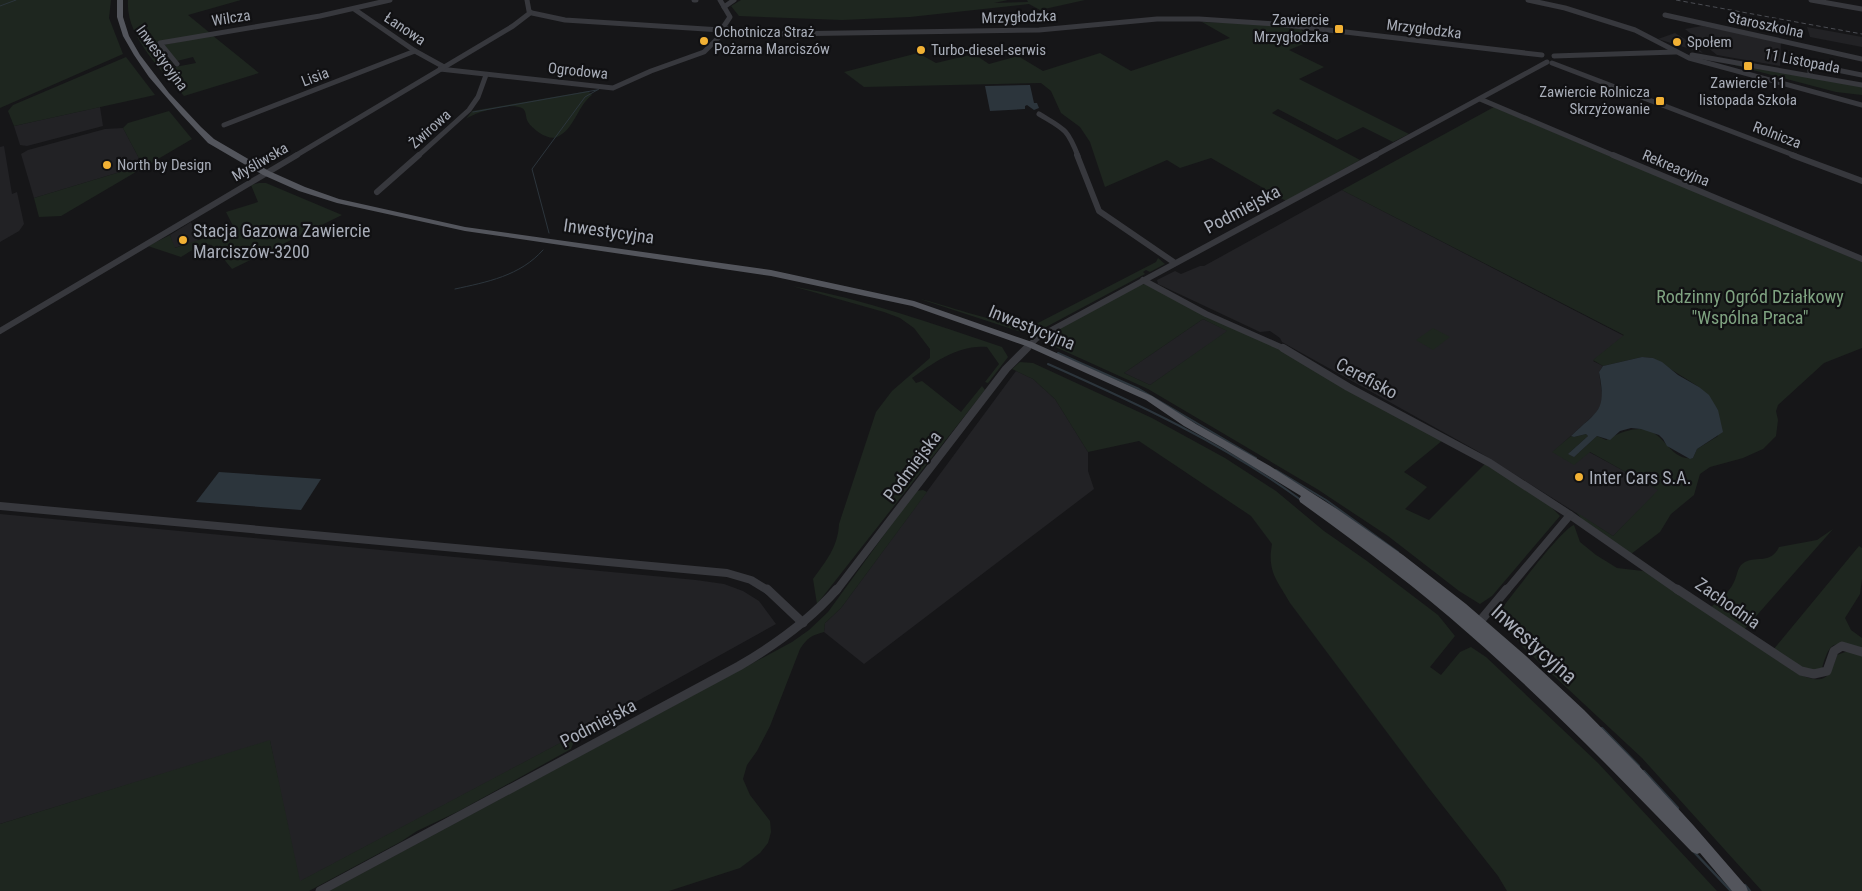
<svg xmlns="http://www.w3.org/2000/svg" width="1862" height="891" viewBox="0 0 1862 891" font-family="'Roboto Condensed',sans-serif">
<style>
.built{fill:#222225}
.green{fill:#1e261f;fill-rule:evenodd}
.water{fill:#2c353c}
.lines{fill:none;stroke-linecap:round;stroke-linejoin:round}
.stream-far2{stroke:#2c353c;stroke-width:1}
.stream-far1{stroke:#2c353c;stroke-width:2}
.stream{stroke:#2c353c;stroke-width:2.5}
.minor-far3{stroke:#37383d;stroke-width:5}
.minor-far2{stroke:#37383d;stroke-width:6}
.minor-far1{stroke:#37383d;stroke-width:8}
.minor{stroke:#37383d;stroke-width:9}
.major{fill:#53555c;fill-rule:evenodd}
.rail{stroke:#4a4c52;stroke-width:1;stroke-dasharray:4.5 3;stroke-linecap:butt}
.poi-dot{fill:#f2b134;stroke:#111113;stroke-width:2}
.labels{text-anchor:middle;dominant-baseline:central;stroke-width:4.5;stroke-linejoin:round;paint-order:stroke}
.far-street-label{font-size:15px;fill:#a8adb8;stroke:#111113}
.far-poi-label{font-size:15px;fill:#a8adb8;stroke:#111113;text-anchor:start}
.street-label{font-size:18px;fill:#a8adb8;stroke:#111113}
.poi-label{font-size:18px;fill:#a8adb8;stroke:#111113;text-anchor:start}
.park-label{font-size:18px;fill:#7fa381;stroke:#111113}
.near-street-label{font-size:21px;fill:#a8adb8;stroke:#111113}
</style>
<rect width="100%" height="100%" fill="#161618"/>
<g class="built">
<path d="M1702,26L1781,41L1780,66L1717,55L1685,29Z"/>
<path d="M1807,27L1862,37V47L1810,37Z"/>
<path d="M1675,33L1693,44L1703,53L1658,39Z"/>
<path d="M100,107L103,126L27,146L20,145L14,126Z"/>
<path d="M123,128L141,162L130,169L34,198L21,154L28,150L105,129Z"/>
<path d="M4,146L12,194L17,192L24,224L19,231L0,242V147Z"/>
<path d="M1342,190L1624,336L1593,361L1603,366L1599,372L1603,401L1599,408L1595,414L1553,452H1589L1659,490L1613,536L1479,452L1282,342L1280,338L1270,331L1260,332L1158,284L1157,280L1175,271L1181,274L1200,266H1204Z"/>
<path d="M191,222L198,241L174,248L170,235Z"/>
<path d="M1203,319L1228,331L1150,385L1124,373Z"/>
<path d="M1016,371L1033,379L1055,399L1088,452V471L1094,489L864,664L824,632L825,623L841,608Z"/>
<path d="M0,514L696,580L724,584L743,591L759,601L776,624L587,729L299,882L270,741L0,824Z"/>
</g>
<g class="green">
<path d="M0,0H111L109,18L123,54L0,108Z"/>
<path d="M128,0H241L188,15L210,33L151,44L160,46L175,67L196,63L193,57L177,61L164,45L212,35L259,73L184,96C162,70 125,36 128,0Z"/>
<path d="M741,0H1008L994,3L1028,2L1027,0H1085L1040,10L1029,4L910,17L842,20L739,16L731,6Z"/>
<path d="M1202,22L1258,24L1301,29L1304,34L1315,39L1289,50L1324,67L1299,79L1409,134L1393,142L1363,127L1337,140L1278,109L1272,113L1360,160L1286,201L1211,158L1180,168L1167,160L1105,187L1090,142L1080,127L1061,113L1051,91L1041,83L864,87L844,72L918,53L936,63L974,54L989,64L1018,56L1043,71L1100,53L1131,71L1230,38Z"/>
<path d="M126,57L155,95L14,126L8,111L13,105Z"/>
<path d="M1719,61L1862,87V95L1836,92Z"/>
<path d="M588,91L592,95C578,105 574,130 557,137C549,141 533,130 528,122C525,117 527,111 522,108C511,102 475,112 466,119L472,111Z"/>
<path d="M1494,107L1862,262V348L1824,363L1778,405L1776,411L1778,420L1776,436L1763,449L1743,458L1710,467L1700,474L1694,495L1671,514L1660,532L1631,554L1582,519L1576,512L1613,536L1658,490L1590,452L1574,465L1552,452L1571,436L1574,437L1586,434L1588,436L1568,454L1574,457L1597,436L1606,440C1667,406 1660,462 1693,458L1697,449L1718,436V410L1699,387L1653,358L1642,357L1603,366L1593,360L1624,335L1342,190Z"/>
<path d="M169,111L192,139L61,216L39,217L34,198L130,169L141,162L123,128L128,123Z"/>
<path d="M259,183H266L342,215L232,269L212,245C201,242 190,252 181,257L148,246L170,235L175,248L234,228L226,212L258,202L251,185Z"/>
<path d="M1158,258L1165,264L1150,272L1146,270L1143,272L1145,274L1033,334L1021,332L920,299C954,307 1002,327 1036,324L1156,262Z"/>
<path d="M1145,284L1268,343L1443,440L1404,472L1427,487L1405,509L1429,520L1485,464L1545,501L1560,516L1492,596L1480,604L1459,591L1388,536L1317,489L1148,389L1051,345L1046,339L1058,329L1137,285ZM1203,319L1227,331L1150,385L1124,373Z"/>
<path d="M792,286C864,299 933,324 1002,347L1008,357L988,383L985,382L999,364L987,347C959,344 933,363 912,378L916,383L922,381L961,412L982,386L985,390L817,604L813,579C826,561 838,547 839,524L876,412L892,391L930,358V349L914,328L900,318L884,312Z"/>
<path d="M1433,328L1450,337L1433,350L1416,340Z"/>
<path d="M1020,362L1033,363L1152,418L1225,458L1276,491L1324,531L1367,561L1438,615L1455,636L1430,667L1441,675L1460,652L1471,647L1486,657L1598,763L1717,891H1507L1498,876L1428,787L1290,603C1277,580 1267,572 1272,544L1251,516L1139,441L1088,452L1055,399L1033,379L1012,369Z"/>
<path d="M923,490L927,492L841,608L825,623L824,632C812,635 807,638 800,649L770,726L757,751L747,765L743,779L750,795L770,821L771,832L768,843L760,853L740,868L669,891H329L792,642L809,630L828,612L916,491Z"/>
<path d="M1574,525L1580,542L1596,555L1617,568L1643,571L1654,576L1798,674C1825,685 1829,679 1837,655L1848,651L1862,656V891H1762L1642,758L1523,647L1496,616C1509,600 1560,530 1574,525Z"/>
<path d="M1833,529L1743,631L1710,608C1719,600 1729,593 1734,582C1738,574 1737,566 1745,562C1757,556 1771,564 1779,547L1817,540Z"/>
<path d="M1859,546L1862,548V579L1860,594L1845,618L1851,630L1862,638V649C1833,643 1831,638 1822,668L1808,671L1773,650Z"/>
<path d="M577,734L571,749L459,811L417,831L402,841L309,891H0V824L270,740L300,881Z"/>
</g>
<g class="water">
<path d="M1030,85L1034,103H1037L1039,108L1034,110L1027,105L1025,106V109L990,111L985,86Z"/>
<path d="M1642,357L1653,358L1662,362L1678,375L1699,387L1709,395L1718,410L1723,432L1697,449L1693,458L1690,459L1667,446L1663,439L1659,435L1641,429L1631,428L1620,431L1610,440L1597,436L1574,457L1568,454L1588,436L1586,434L1574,437L1571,436C1598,410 1607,412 1599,372L1603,366Z"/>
<path d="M219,472L321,479L301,510L196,502Z"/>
</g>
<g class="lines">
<g class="stream-far2">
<path d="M0,6L16,0"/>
<path d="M473,112L597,90"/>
<path d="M549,233L532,169L585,97L599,89"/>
<path d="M455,289C487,282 520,276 543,250"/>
</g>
<g class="stream-far1">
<path d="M1058,353L1139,389L1256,458"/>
<path d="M1048,364C1136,403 1223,443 1301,500"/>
<path d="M1276,470L1326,500L1398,552"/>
</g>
<g class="stream">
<path d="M1602,728L1639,766"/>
<path d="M1644,771L1678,808"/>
<path d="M1694,852L1731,891"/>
<path d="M1745,885L1750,891"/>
</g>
<g class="minor-far3">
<path d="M527,0L529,11L532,13L565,20L782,34L1039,30L1157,19H1199L1277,24L1542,55"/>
<path d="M694,0H696"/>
<path d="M720,0L730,17L722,29"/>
<path d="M1528,0L1565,8L1635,30L1689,58L1862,105"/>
<path d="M1811,0L1862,9"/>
<path d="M724,7L734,0"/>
<path d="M354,9L415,51L444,67"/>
<path d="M1665,15L1862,59"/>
<path d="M1692,55L1862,85"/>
<path d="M1554,56L1675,52"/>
<path d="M1552,63L1796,156"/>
<path d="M177,64L160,43L320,16L390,0"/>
<path d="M440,69L613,88L651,71L704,52L727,29"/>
<path d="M1810,75V66L1812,65L1862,75"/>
<path d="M1480,99L1615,156"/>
<path d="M1039,114C1064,129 1067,128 1078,156"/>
<path d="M224,125L415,51"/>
<path d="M295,156L513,26L530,13"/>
<path d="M418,156L469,110L478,97L486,75"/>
<path d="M1374,156L1547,62"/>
</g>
<g class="minor-far2">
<path d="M1077,155L1099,211L1175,263"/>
<path d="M1613,155L1862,259"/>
<path d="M1792,155L1862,181"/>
<path d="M377,192L419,155"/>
<path d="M1143,280L1206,314L1285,349"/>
<path d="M0,331L297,155"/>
<path d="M1026,349L1037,338L1376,155"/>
</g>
<g class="minor-far1">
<path d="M1283,348L1348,387L1490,463L1570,515L1679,591"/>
<path d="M0,506L727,573L751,580L769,591"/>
<path d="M836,591L1006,369L1027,348"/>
<path d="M1506,591L1570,515"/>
</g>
<g class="minor">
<path d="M767,589L803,623"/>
<path d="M1677,589L1801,671L1814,674L1827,671L1834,651L1842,646L1862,652"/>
<path d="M1476,626L1507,589"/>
<path d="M320,891L739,666C775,645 809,621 837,589"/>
</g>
<path class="major" d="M117,0H123V17L129,36L140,55L169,93L201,127L214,139L269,171L305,187L339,199L465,227L771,270L914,301L1032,342L1152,396L1196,424L1270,466L1337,509L1403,555L1466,604L1526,656L1584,710L1640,767L1694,826L1746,886L1748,891H1732L1700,853L1697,854L1692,852C1620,778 1548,703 1470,635C1416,587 1358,544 1300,502L1299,499L1301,496L1223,448L1184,426L1146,400L1026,346L912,306L771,276L465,231L337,203L299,191L263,175L208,143L181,114L149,77L134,55L123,36L117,17Z"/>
<path class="rail" d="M1676,0L1862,34"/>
</g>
<g class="poi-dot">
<rect x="1334" y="24" width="10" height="10" rx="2.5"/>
<circle cx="704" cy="41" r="5"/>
<circle cx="1677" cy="42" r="5"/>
<circle cx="921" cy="50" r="5"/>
<rect x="1743" y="61" width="10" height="10" rx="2.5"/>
<rect x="1655" y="96" width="10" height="10" rx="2.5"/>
<circle cx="107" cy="165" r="5"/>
<circle cx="183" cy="240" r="5"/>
<circle cx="1579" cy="477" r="5"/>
</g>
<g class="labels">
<g class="far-street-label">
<text transform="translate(1019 17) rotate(-2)">Mrzygłodzka</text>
<text transform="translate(231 18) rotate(-9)">Wilcza</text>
<text transform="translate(1766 25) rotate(12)">Staroszkolna</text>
<text transform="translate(405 29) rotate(34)">Łanowa</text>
<text transform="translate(1424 29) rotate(7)">Mrzygłodzka</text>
<text transform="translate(162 58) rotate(54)">Inwestycyjna</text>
<text transform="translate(1802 61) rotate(11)">11 Listopada</text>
<text transform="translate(578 71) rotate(6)">Ogrodowa</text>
<text transform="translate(315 77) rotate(-21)">Lisia</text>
<text transform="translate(430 129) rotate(-42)">Żwirowa</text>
<text transform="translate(1777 135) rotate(21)">Rolnicza</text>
<text transform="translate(260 162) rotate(-30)">Myśliwska</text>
<text transform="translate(1676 168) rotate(23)">Rekreacyjna</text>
</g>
<g class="far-poi-label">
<text x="1329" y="20" text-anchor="end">Zawiercie<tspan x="1329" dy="17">Mrzygłodzka</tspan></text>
<text x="714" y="32">Ochotnicza Straż<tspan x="714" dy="17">Pożarna Marciszów</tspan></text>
<text x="1687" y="42">Społem</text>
<text x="931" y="50">Turbo-diesel-serwis</text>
<text x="1748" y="83" text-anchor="middle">Zawiercie 11<tspan x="1748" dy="17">listopada Szkoła</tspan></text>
<text x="1650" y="92" text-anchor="end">Zawiercie Rolnicza<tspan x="1650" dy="17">Skrzyżowanie</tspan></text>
<text x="117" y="165">North by Design</text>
</g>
<g class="street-label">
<text transform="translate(1242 209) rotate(-28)">Podmiejska</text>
<text transform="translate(609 231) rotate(8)">Inwestycyjna</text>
<text transform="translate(1032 327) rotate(22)">Inwestycyjna</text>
<text transform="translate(1367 378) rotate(28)">Cerefisko</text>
<text transform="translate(912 466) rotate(-53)">Podmiejska</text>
<text transform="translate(1728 603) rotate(35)">Zachodnia</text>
<text transform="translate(598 723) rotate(-28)">Podmiejska</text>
</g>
<g class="poi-label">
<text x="193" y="230">Stacja Gazowa Zawiercie<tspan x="193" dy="21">Marciszów-3200</tspan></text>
<text x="1589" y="477">Inter Cars S.A.</text>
</g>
<g class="park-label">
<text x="1750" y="296">Rodzinny Ogród Działkowy<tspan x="1750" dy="21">"Wspólna Praca"</tspan></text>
</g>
<g class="near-street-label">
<text transform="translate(1534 644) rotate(42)">Inwestycyjna</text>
</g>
</g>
</svg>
